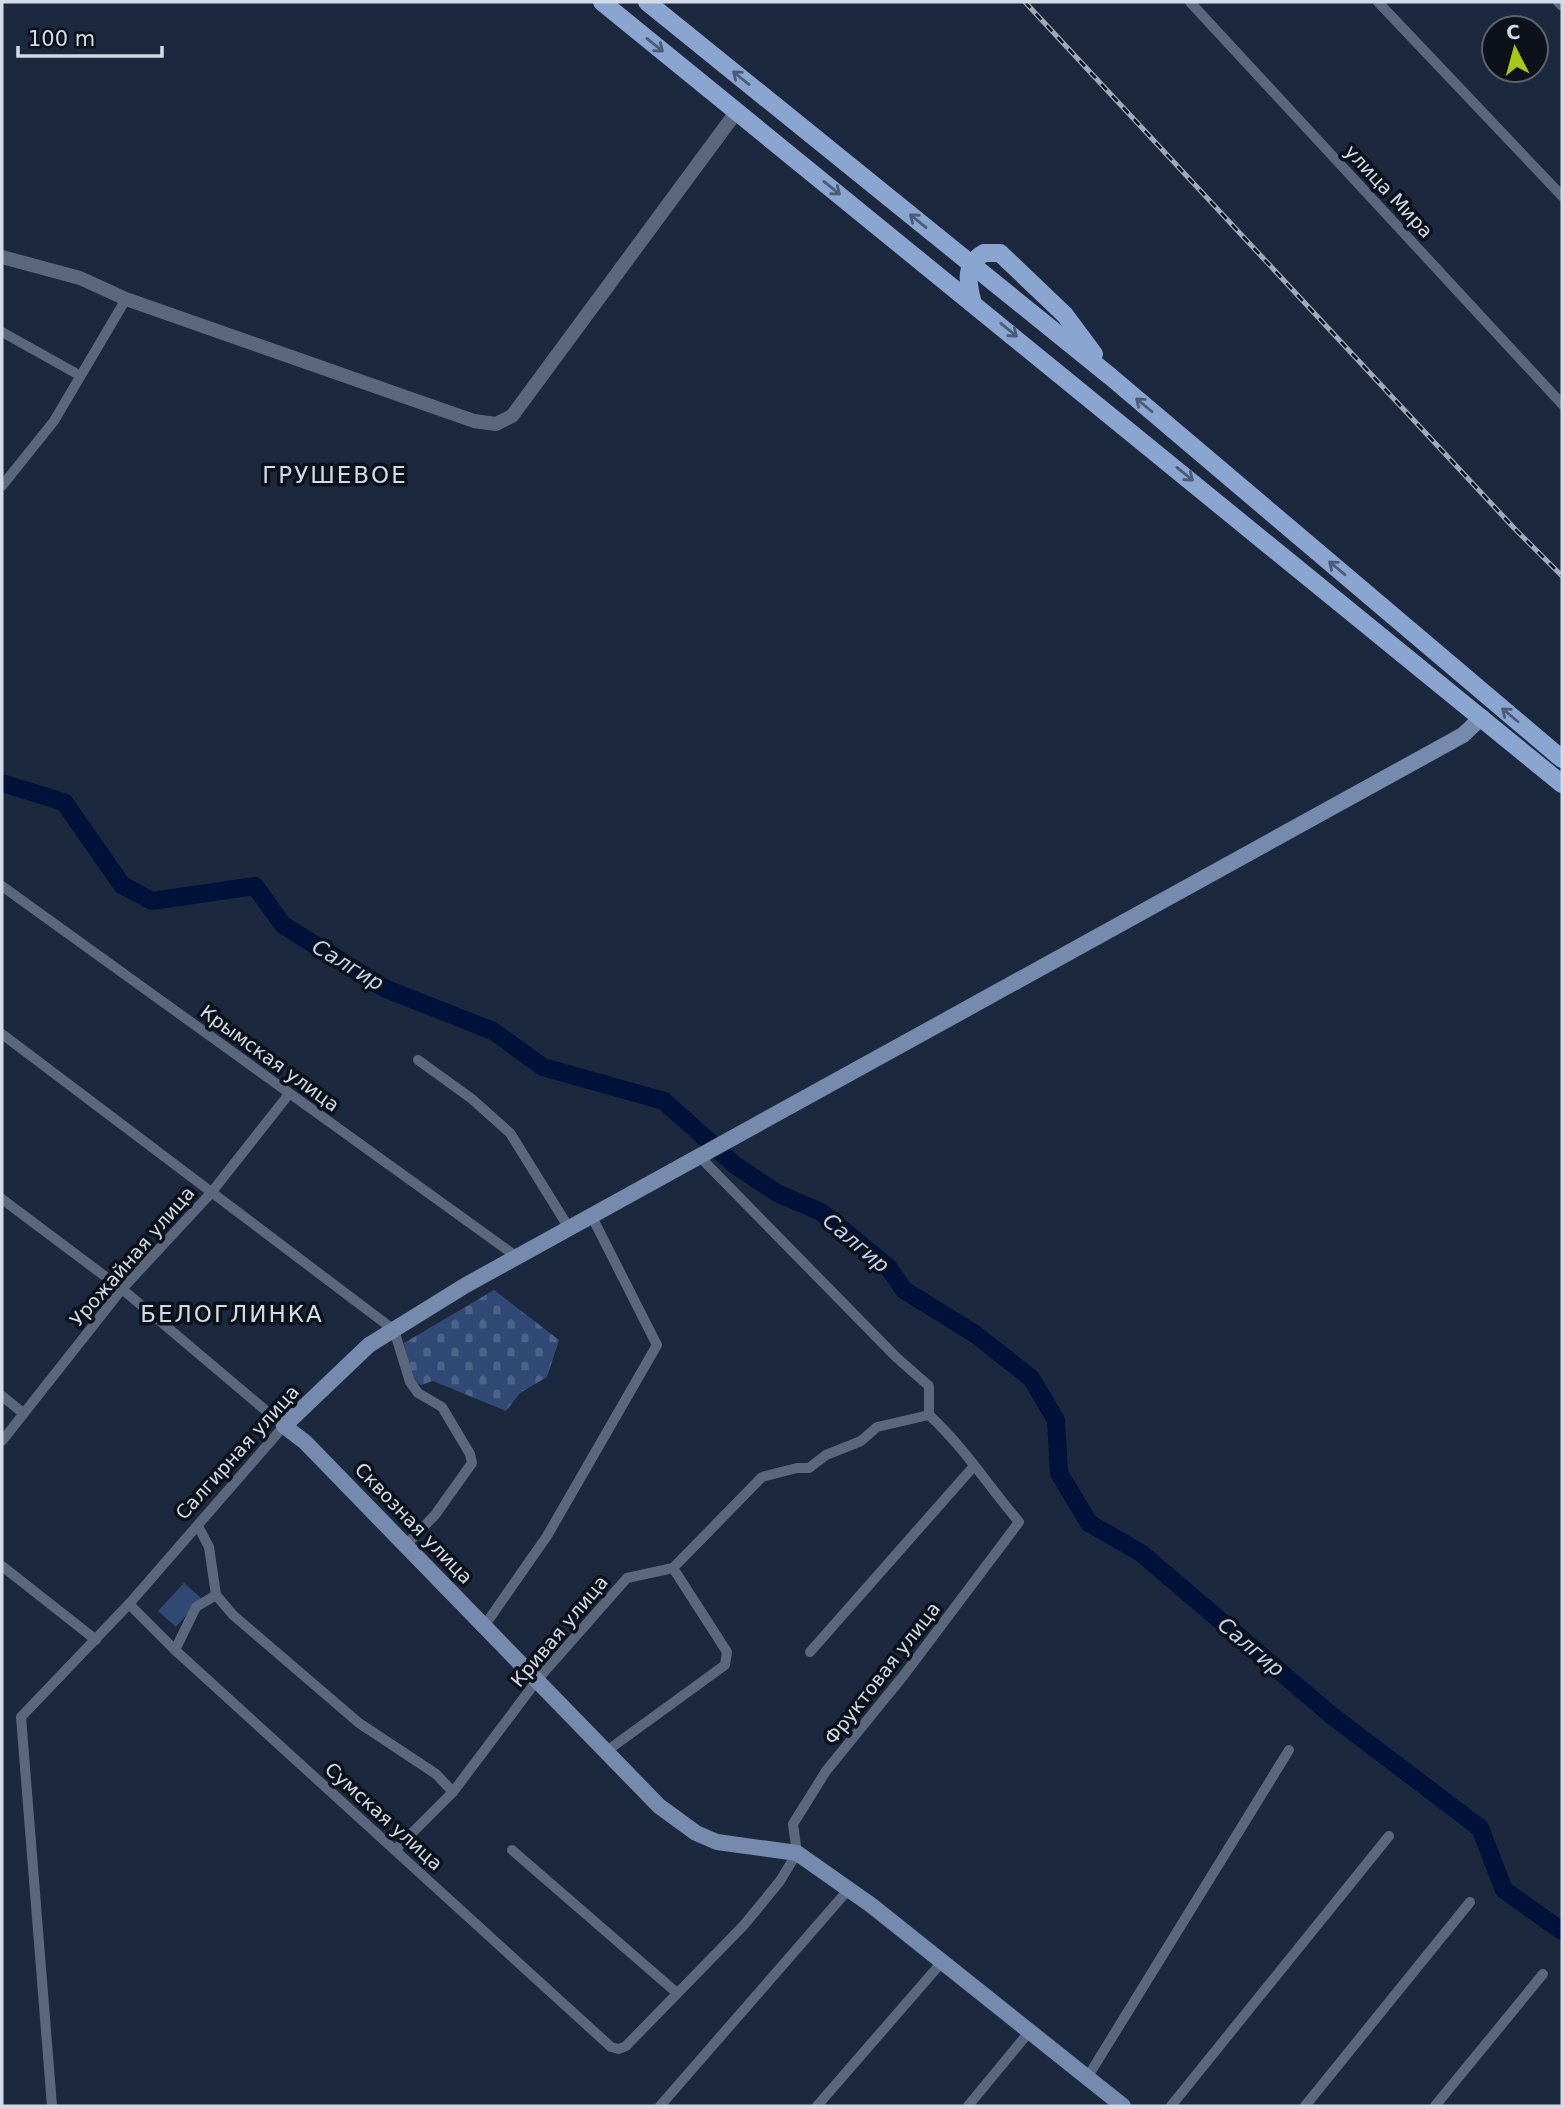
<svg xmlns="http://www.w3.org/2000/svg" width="1564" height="2108" viewBox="0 0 1564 2108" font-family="'DejaVu Sans',sans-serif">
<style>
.green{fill:#304a75}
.cemetery{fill:url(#cemetery-stones)}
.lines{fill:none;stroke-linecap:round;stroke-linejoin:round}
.river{stroke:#00123a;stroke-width:18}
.minor{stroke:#5a677d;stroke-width:10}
.tertiary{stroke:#5a677d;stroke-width:14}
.secondary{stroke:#758aac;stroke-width:16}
.primary{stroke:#8ba5d1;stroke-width:18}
.rail-casing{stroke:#a0aab9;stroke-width:5}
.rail{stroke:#0c111a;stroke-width:2.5;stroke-dasharray:8;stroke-linecap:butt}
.oneway{stroke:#4c5b76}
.labels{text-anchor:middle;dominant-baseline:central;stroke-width:7;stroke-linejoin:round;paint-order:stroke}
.street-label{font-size:19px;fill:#d2dbe8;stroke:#0c111a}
.water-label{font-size:21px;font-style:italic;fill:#c1d3f1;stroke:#0c111a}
.quarter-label{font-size:23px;letter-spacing:2px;fill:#d2dbe8;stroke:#0c111a}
</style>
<defs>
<pattern id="cemetery-stones" width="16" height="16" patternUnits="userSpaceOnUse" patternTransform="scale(1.75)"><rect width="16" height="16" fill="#304a75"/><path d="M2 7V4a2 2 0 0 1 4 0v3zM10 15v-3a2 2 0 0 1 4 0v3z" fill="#4d6489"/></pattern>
</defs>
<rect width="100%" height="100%" fill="#1c283d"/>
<path class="green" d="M184,1583L201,1598L176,1627L158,1611Z"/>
<path class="cemetery" d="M494,1290L559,1340L547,1377L520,1393L506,1411L433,1381L421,1385L412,1381L404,1343Z"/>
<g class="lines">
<path class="river" d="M2,783L64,802L122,885L152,901L255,886L283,925L386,989L493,1031L543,1067L664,1101L735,1165L777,1193L821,1212L888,1267L904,1290L975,1334L1031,1378L1056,1420L1059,1473L1089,1523L1141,1553L1331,1715L1480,1828L1504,1890L1562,1931"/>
<g class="minor">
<path d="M1190,2L1562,404"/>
<path d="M1378,2L1562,196"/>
<path d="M1558,2L1562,6"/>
<path d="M2,332L79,375"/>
<path d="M2,486L54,421L126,299"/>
<path d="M2,886L517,1257"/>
<path d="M2,1034L394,1330L410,1382L418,1393L442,1407L470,1454L472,1463L435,1515L406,1545"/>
<path d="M418,1060L472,1099L510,1133L569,1228"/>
<path d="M2,1199L122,1289L284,1426L129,1604L21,1717L52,2106"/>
<path d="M2,1396L23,1413"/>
<path d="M2,1441L122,1289L211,1193L289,1094"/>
<path d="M198,1526L209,1547L216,1595L233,1615L359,1723L436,1774L453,1792"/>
<path d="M2,1566L96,1640"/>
<path d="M129,1604L175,1650L611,2047L619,2049L626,2046L744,1925L780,1881L797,1853L793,1824L826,1771L904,1675L1019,1522C989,1487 964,1447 929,1415V1386L896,1357L698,1155"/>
<path d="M485,1625L547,1536L657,1345L591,1215"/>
<path d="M175,1650L196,1607L216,1595"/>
<path d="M810,1652L974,1466"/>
<path d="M608,1750L725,1665L727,1652L673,1568"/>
<path d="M395,1850L453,1792L538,1679L627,1578L673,1568L762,1477L797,1468H809L826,1455L861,1441L877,1427L929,1415"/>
<path d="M512,1850L677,1993"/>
<path d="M1087,2078L1289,1750"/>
<path d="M660,2106L848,1890"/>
<path d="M817,2106L942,1962"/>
<path d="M968,2106L1029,2032"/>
<path d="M1171,2106L1389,1836"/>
<path d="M1305,2106L1470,1902"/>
<path d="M1435,2106L1543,1974"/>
</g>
<path class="tertiary" d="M2,257L80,278L126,299L474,421L496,424L512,416L737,111"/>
<path class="secondary" d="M1123,2106L871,1905L797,1853L717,1842L696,1833L659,1806L305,1442L284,1426L369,1345L466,1285L1463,735L1482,717"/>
<g class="primary">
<path d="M602,2L1562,784"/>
<path d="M647,2L1111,377L1562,759"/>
<path d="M972,300C967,280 965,264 984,253H1000L1065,315L1094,354"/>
</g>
<defs>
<path id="rail" d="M1025,2L1514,528L1562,576"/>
</defs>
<use href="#rail" class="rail-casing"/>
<use href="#rail" class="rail"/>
</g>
<defs><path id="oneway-shaft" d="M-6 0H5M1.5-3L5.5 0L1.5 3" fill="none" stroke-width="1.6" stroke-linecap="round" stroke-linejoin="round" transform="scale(1.75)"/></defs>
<g class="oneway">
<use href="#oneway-shaft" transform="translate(655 45) rotate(39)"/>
<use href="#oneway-shaft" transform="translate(741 78) rotate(-141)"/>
<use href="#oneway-shaft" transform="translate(832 188) rotate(39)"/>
<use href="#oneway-shaft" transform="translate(918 221) rotate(-141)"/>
<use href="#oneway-shaft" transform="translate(1009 330) rotate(39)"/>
<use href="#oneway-shaft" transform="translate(1144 405) rotate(-140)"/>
<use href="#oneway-shaft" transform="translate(1185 474) rotate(39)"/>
<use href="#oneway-shaft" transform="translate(1337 568) rotate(-140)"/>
<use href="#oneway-shaft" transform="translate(1510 715) rotate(-140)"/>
</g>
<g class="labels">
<g class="street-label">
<text transform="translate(1389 191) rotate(47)">улица Мира</text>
<text transform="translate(270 1058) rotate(36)">Крымская улица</text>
<text transform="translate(132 1256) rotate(-49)">Урожайная улица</text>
<text transform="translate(237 1452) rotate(-48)">Салгирная улица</text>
<text transform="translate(414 1523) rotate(46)">Сквозная улица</text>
<text transform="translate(559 1631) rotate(-50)">Кривая улица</text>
<text transform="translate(882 1673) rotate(-52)">Фруктовая улица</text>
<text transform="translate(384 1816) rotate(42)">Сумская улица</text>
</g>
<g class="water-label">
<text transform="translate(348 965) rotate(31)">Салгир</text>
<text transform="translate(856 1243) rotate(40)">Салгир</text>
<text transform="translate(1251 1647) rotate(40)">Салгир</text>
</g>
<g class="quarter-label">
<text x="335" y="475">ГРУШЕВОЕ</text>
<text x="232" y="1314">БЕЛОГЛИНКА</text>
</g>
</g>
<rect width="1564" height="2108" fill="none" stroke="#d2dbe8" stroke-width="7"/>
<g transform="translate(1515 49) rotate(354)"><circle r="33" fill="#0c111a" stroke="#5b626c" stroke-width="2"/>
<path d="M0-5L12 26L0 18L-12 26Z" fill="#abc614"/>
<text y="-10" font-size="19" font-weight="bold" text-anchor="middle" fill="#d2dbe8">С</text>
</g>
<path d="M18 46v10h144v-10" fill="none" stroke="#d2dbe8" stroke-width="3.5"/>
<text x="28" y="46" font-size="21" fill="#d2dbe8" stroke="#0c111a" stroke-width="5" paint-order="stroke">100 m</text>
</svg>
